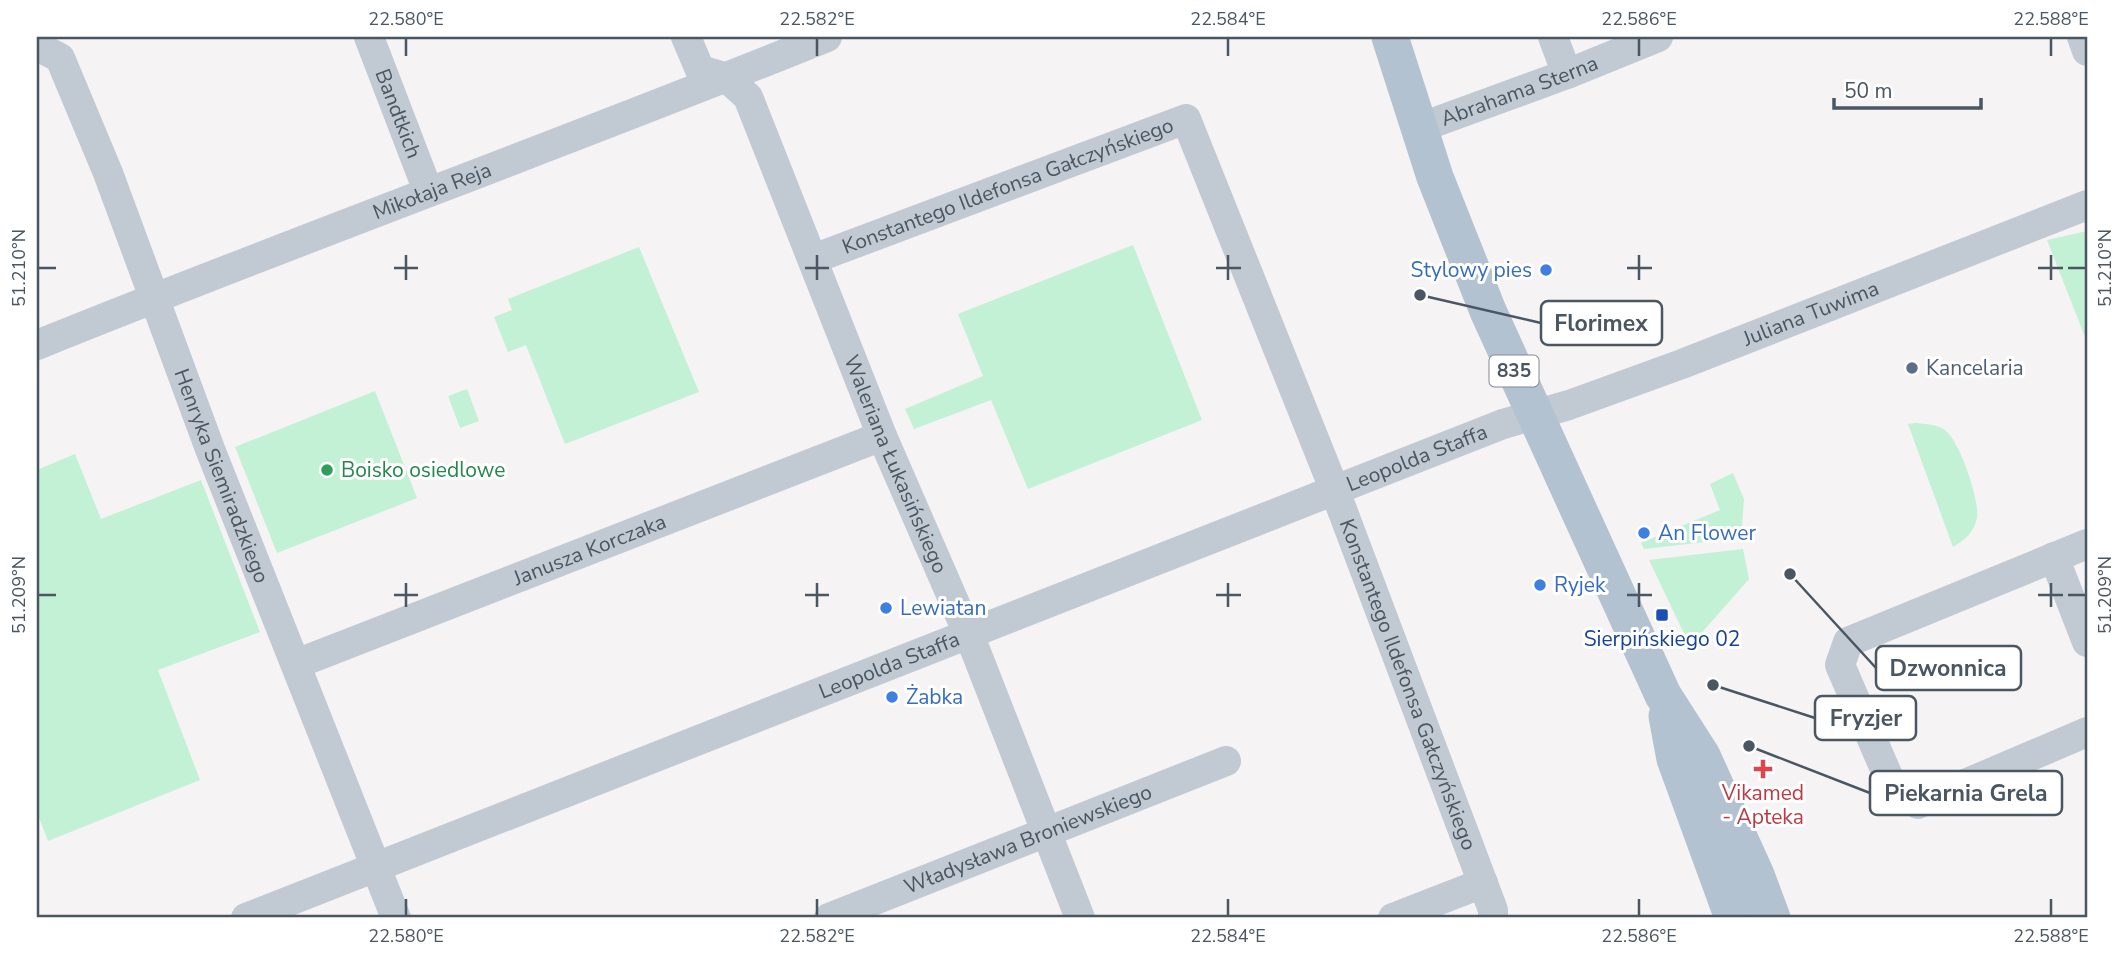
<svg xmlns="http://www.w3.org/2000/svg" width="2124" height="955" viewBox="0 0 2124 955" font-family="'Nunito Sans',sans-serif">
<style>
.green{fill:#c3f1d5}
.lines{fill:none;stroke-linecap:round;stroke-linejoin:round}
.minor{stroke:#c1cad2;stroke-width:30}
.major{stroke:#b3c2d1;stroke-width:37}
.ticks{fill:none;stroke:#4a5661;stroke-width:2.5}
.shop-dot{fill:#3f7fe0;stroke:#fff;stroke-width:2.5}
.service-dot{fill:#5c6f8a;stroke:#fff;stroke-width:2.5}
.leisure-dot{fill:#2e9e5b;stroke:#fff;stroke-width:2.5}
.transit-dot{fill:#1a4fb4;stroke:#fff;stroke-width:2.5}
.health-dot{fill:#e0444e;stroke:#fff;stroke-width:2.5}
.labels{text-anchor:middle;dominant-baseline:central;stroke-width:6;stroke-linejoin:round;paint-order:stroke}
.shield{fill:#fff;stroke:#808990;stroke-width:2}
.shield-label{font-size:19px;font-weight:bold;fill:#4a5661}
.street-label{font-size:21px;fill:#4a5661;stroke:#fff}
.shop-label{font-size:21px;fill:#366cbe;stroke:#fff;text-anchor:start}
.service-label{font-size:21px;fill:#4e5e75;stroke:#fff;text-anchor:start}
.leisure-label{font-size:21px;fill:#27864d;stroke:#fff;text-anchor:start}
.transit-label{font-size:21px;fill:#164399;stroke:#fff}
.health-label{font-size:21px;fill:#be3a42;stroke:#fff}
.leader{fill:none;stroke:#4a5661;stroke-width:2.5}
.callout-dot{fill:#4a5661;stroke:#fff;stroke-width:2.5}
.callout{fill:#fff;stroke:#4a5661;stroke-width:2.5}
.callout-label{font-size:23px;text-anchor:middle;font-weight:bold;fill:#4a5661}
.neatline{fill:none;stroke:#4a5661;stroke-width:2.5}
.ticks-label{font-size:18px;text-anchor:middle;fill:#4a5661}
</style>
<rect width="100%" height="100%" fill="#f5f3f3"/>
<g class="green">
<path d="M2087,231V342L2047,240Z"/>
<path d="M1133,245L1202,420L1028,489L991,400L914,429L905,409L983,376L958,314Z"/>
<path d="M639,247L699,392L565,444L526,345L508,352L494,317L512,310L508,299Z"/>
<path d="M467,389L479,421L460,428L448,396Z"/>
<path d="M375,391L417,498L277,553L235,447Z"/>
<path d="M1915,423C1925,424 1938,424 1946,431C1960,442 1980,501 1977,518C1974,532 1965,540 1953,547L1908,424Z"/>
<path d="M75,454L101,519L201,480L260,632L158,670L200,780L48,841L37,812V470Z"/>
<path d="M1733,473L1744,499L1741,538L1644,549L1641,543L1720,510L1710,484Z"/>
<path d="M1743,549L1749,579L1690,646L1649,560Z"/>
</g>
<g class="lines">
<g class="minor">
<path id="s1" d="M369,37L428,191"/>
<path id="s2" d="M686,37L700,70L727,78L748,97L882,436L976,652L1080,918"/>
<path d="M1553,37L1567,74"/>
<path d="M2082,37L2087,51"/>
<path id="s3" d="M37,46L60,58L108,173L210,449L396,918"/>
<path id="s4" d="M1419,128L1567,74L1658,37"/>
<path id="s5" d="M813,259L1186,119L1335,491L1493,910V918"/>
<path id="s6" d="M37,345C299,239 565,143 827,37"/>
<path d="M2087,544L1848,642L1840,665L1894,790L1918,804L2087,732"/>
<path d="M2054,557L2087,642"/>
<path id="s7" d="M296,664L882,436"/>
<path id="s8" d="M246,918L1503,424L1569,405L1682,364L2087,205"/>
<path id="s9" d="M829,918L1226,761"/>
<path d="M1393,918L1483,883"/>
</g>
<g class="major">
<path d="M1390,37L1435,177L1488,311L1663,695L1702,756L1756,875L1772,918"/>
<path d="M1667,716L1675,759L1733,918"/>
</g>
</g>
<path class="ticks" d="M406,38V56M817,38V56M1228,38V56M1639,38V56M2051,38V56M406,255V280M817,255V280M1228,255V280M1639,255V280M2051,255V280M38,268H56M394,268H418M805,268H829M1216,268H1241M1627,268H1652M2038,268H2063M2068,268H2086M406,583V607M817,583V607M1228,583V607M1639,583V607M2051,583V607M38,595H56M394,595H418M805,595H829M1216,595H1241M1627,595H1652M2038,595H2063M2068,595H2086M406,899V916M817,899V916M1228,899V916M1639,899V916M2051,899V916"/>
<g class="shop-dot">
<circle cx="1546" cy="270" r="7"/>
<circle cx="1644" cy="533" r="7"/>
<circle cx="1540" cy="585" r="7"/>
<circle cx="886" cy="608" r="7"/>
<circle cx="892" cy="697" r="7"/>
</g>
<circle class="service-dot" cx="1912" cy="368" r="7"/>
<circle class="leisure-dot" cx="327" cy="470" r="7"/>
<rect class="transit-dot" x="1655" y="608" width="14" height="14" rx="3.5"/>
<path class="health-dot" d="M1759.5 758.5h7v7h7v7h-7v7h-7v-7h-7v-7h7z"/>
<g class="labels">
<rect class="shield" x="1489.5" y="355.5" width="49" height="31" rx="5"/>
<g class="shield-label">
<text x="1514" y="371">835</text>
</g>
<g class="street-label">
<text stroke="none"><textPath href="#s4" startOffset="107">Abrahama Sterna</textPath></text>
<text stroke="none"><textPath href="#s1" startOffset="82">Bandtkich</textPath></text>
<text stroke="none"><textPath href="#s5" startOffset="208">Konstantego Ildefonsa Gałczyńskiego</textPath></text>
<text stroke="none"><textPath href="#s6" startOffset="424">Mikołaja Reja</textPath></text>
<text stroke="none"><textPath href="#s8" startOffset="1678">Juliana Tuwima</textPath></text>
<text stroke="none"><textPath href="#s8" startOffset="1258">Leopolda Staffa</textPath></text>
<text stroke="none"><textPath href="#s2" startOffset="488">Waleriana Łukasińskiego</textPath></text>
<text stroke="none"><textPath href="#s3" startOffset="474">Henryka Siemiradzkiego</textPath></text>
<text stroke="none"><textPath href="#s7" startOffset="315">Janusza Korczaka</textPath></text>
<text stroke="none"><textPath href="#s8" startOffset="691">Leopolda Staffa</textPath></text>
<text stroke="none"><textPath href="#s5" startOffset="1006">Konstantego Ildefonsa Gałczyńskiego</textPath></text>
<text stroke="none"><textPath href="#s9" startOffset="214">Władysława Broniewskiego</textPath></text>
</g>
<g class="shop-label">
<text x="1532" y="270" text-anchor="end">Stylowy pies</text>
<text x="1658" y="533">An Flower</text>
<text x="1554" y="585">Ryjek</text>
<text x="900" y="608">Lewiatan</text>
<text x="906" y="697">Żabka</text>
</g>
<g class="service-label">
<text x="1926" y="368">Kancelaria</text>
</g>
<g class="leisure-label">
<text x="341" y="470">Boisko osiedlowe</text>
</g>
<g class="transit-label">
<text x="1662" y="639">Sierpińskiego 02</text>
</g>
<g class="health-label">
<text x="1763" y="793">Vikamed<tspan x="1763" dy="24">- Apteka</tspan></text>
</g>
</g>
<path class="leader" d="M1420 295L1541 323M1790 574L1876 668M1713 685L1815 718M1749 746L1870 793"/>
<g class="callout-dot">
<circle cx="1420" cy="295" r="7"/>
<circle cx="1790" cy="574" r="7"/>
<circle cx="1713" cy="685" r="7"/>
<circle cx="1749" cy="746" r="7"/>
</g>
<g class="callout">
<rect x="1541" y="301" width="121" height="44" rx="7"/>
<rect x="1876" y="646" width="145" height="44" rx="7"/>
<rect x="1815" y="696" width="101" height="44" rx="7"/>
<rect x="1870" y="771" width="192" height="44" rx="7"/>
</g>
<g class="callout-label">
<text x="1601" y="331">Florimex</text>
<text x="1948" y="676">Dzwonnica</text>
<text x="1866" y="726">Fryzjer</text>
<text x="1966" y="801">Piekarnia Grela</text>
</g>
<rect width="2124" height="955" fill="none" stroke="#ffffff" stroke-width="77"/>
<path d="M1834 98v10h147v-10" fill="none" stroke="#4a5661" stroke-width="3.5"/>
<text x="1844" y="98" font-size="21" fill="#4a5661" stroke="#ffffff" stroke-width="5" paint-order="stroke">50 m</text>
<rect x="38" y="38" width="2048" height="878" class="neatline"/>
<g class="ticks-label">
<text x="406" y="25">22.580°E</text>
<text x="817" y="25">22.582°E</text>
<text x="1228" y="25">22.584°E</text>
<text x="1639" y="25">22.586°E</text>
<text x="2051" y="25">22.588°E</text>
<text transform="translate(19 268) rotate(-90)" y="6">51.210°N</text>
<text transform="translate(2105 268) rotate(-90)" y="6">51.210°N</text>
<text transform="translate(19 595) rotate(-90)" y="6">51.209°N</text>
<text transform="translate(2105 595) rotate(-90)" y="6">51.209°N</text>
<text x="406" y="942">22.580°E</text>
<text x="817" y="942">22.582°E</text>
<text x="1228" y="942">22.584°E</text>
<text x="1639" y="942">22.586°E</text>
<text x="2051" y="942">22.588°E</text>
</g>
</svg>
